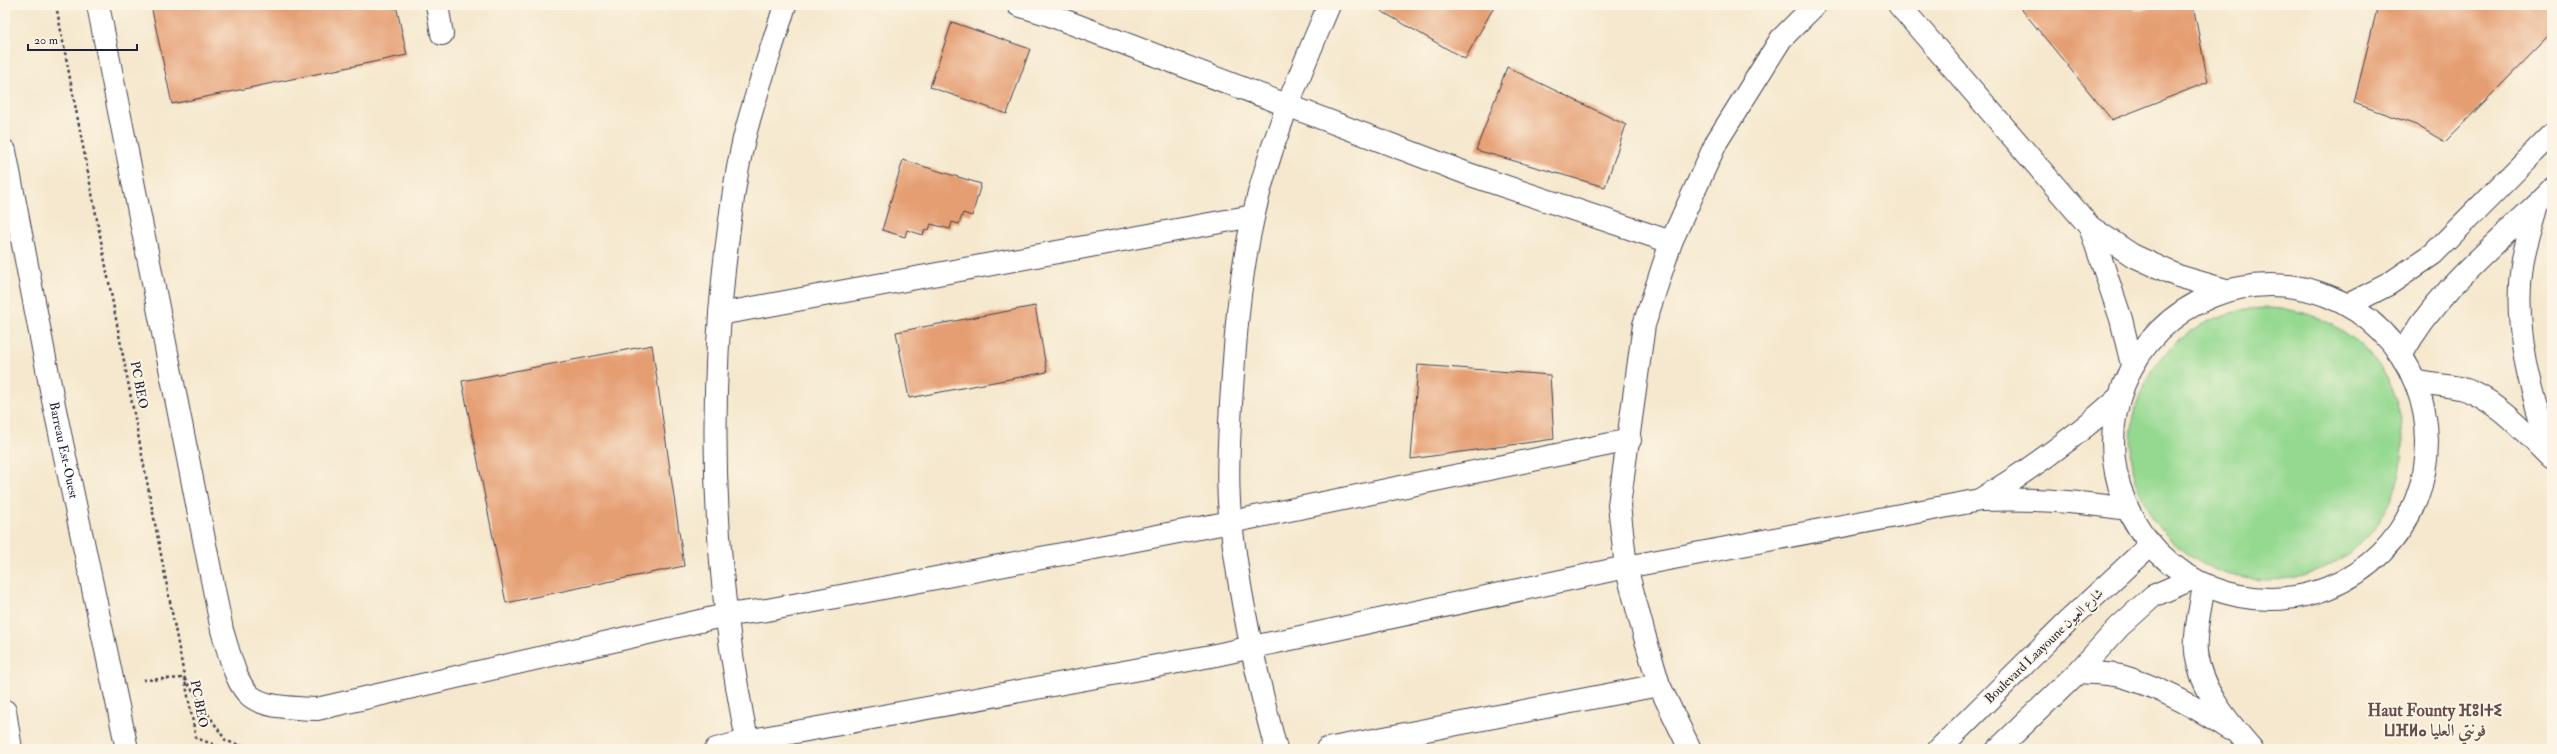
<svg xmlns="http://www.w3.org/2000/svg" width="2557" height="754" viewBox="0 0 2557 754" font-family="'IM FELL Double Pica',Amiri,'Noto Sans Tifinagh',serif">
<style>
.green{fill:#95d991;stroke:#5c7e66}
.building{fill:#e59e72}
.lines{fill:none;stroke-linecap:round;stroke-linejoin:round}
.minor-casing{stroke:#424051;stroke-width:24}
.major-casing{stroke:#424051;stroke-width:24}
.path{stroke:#424051;stroke-width:2.5;stroke-dasharray:3 3;stroke-linecap:butt}
.minor{stroke:#fff;stroke-width:22}
.major{stroke:#fff;stroke-width:22}
.labels{text-anchor:middle;dominant-baseline:central;stroke-width:4;stroke-linejoin:round;paint-order:stroke}
.street-label{font-size:13px;fill:#22223b;stroke:#fcf5e5}
.district-label{font-size:17px;font-weight:bold;fill:#664d4e;stroke:#fcf5e5}
</style>
<rect width="100%" height="100%" fill="#fcf5e5"/>
<filter id="ink" filterUnits="userSpaceOnUse"><feTurbulence type="fractalNoise" baseFrequency=".025" numOctaves="2"/><feDisplacementMap in="SourceGraphic" scale="8" xChannelSelector="R" yChannelSelector="G"/><feConvolveMatrix kernelMatrix="1 2 1 2 8 2 1 2 1" color-interpolation-filters="sRGB"/></filter>
<filter id="wash" filterUnits="userSpaceOnUse"><feTurbulence type="fractalNoise" baseFrequency=".012" numOctaves="4" result="noise"/><feDisplacementMap in="SourceGraphic" scale="16" xChannelSelector="R" yChannelSelector="G"/><feGaussianBlur stdDeviation="0.9" result="paint"/><feColorMatrix in="noise" values="0 0 0 0 0 0 0 0 0 0 0 0 0 0 0 0 0 1.4 0 .05"/><feComposite in="paint" operator="in"/></filter>
<g filter="url(#wash)">
<rect width="100%" height="100%" fill="#f5e8ce"/>
<circle class="green" cx="2267" cy="444" r="136"/>
<g id="blocks">
<g class="building">
<path d="M151,5H396L407,55L172,104Z"/>
<path d="M1384,5H1495L1465,59L1381,11Z"/>
<path d="M2018,5H2132L2136,11L2158,5H2193L2208,82L2112,120Z"/>
<path d="M2378,5H2552V33L2445,142L2416,125L2354,103Z"/>
<path d="M952,22L1030,49L1007,114L930,87Z"/>
<path d="M1507,67L1626,125L1605,187L1476,150Z"/>
<path d="M903,160L981,184L972,216L963,213L959,224L952,222L950,229L931,224L929,230L925,229L923,235L907,230L905,237L882,230Z"/>
<path d="M1035,306L1047,372L909,398L896,332Z"/>
<path d="M652,345L684,566L506,603L462,381Z"/>
<path d="M1418,365L1550,375L1554,439L1411,459Z"/>
</g>
</g>
</g>
<g filter="url(#ink)">
<use href="#blocks" fill-opacity="0" stroke="#424051" stroke-width="1"/>
<g class="lines">
<defs>
<g id="minor">
<path d="M98,5L222,630C243,701 242,706 317,709L726,615L767,610L1231,522L1630,440"/>
<path d="M437,5L442,34"/>
<path d="M1018,5L1047,14L1471,175L1671,242"/>
<path d="M1899,5L2090,227L2132,255L2178,276L2226,290"/>
<path d="M2538,203C2533,223 2525,244 2522,265C2512,330 2533,397 2552,458"/>
<path d="M2090,227L2121,319L2132,365"/>
<circle cx="2270" cy="442" r="157"/>
<path d="M2348,305L2389,284L2433,254L2552,134"/>
<path d="M720,314L1253,216"/>
<path d="M2402,354C2437,289 2500,242 2552,189"/>
<path d="M2416,382C2430,384 2446,385 2459,388C2492,395 2527,434 2550,457"/>
<path d="M1981,499C2030,470 2074,438 2116,400"/>
<path d="M2204,585C2201,607 2194,631 2196,652C2200,689 2228,722 2252,749"/>
<path d="M2078,672C2091,673 2107,673 2121,676C2160,687 2196,707 2230,729"/>
<path d="M716,749L747,741L1211,656L1626,567L1980,500C2031,498 2078,501 2127,509"/>
<path d="M749,749C715,590 707,432 724,270C729,227 734,181 744,139C755,94 772,49 785,5"/>
<path d="M1276,749C1256,675 1240,599 1231,523C1226,484 1229,444 1231,404C1235,342 1239,279 1253,218C1269,144 1300,74 1329,5"/>
<path d="M1327,749L1659,685"/>
<path d="M1690,749L1659,685L1644,634L1626,567L1619,505L1644,325L1671,242L1717,141L1781,39L1815,5"/>
<path d="M1939,749L2066,623L2151,544"/>
<path d="M1998,749L2078,672L2119,627L2153,596L2192,579"/>
</g>
<g id="major">
<path id="s1" d="M5,151L54,405L127,749"/>
<path d="M5,711L11,749"/>
</g>
</defs>
<use href="#minor" class="minor-casing"/>
<use href="#major" class="major-casing"/>
<g class="path">
<path d="M56,5L196,738L226,749"/>
<path d="M143,680L184,678L226,741L253,749"/>
</g>
<use href="#minor" class="minor"/>
<use href="#major" class="major"/>
</g>
</g>
<g class="labels">
<g class="street-label">
<text transform="translate(139 385) rotate(79)">PC BEO</text>
<text stroke="none"><textPath href="#s1" startOffset="305">Barreau Est-Ouest</textPath></text>
<text transform="translate(2044 646) rotate(-44)">Boulevard Laayoune شارع العيون</text>
<text transform="translate(199 704) rotate(79)">PC BEO</text>
</g>
<g class="district-label">
<text x="2435" y="710">Haut Founty ⴼⵓⵏⵜⵉ<tspan x="2435" dy="20">ⵡⴼⵍⴰ فونتي العليا</tspan></text>
</g>
</g>
<rect width="2557" height="754" fill="none" stroke="#fcf5e5" stroke-width="20"/>
<path d="M28 44v6h109v-6" fill="none" stroke="#22223b" stroke-width="2"/>
<text x="34" y="44" font-size="12" fill="#22223b" stroke="#fcf5e5" stroke-width="3" paint-order="stroke">20 m</text>
</svg>
